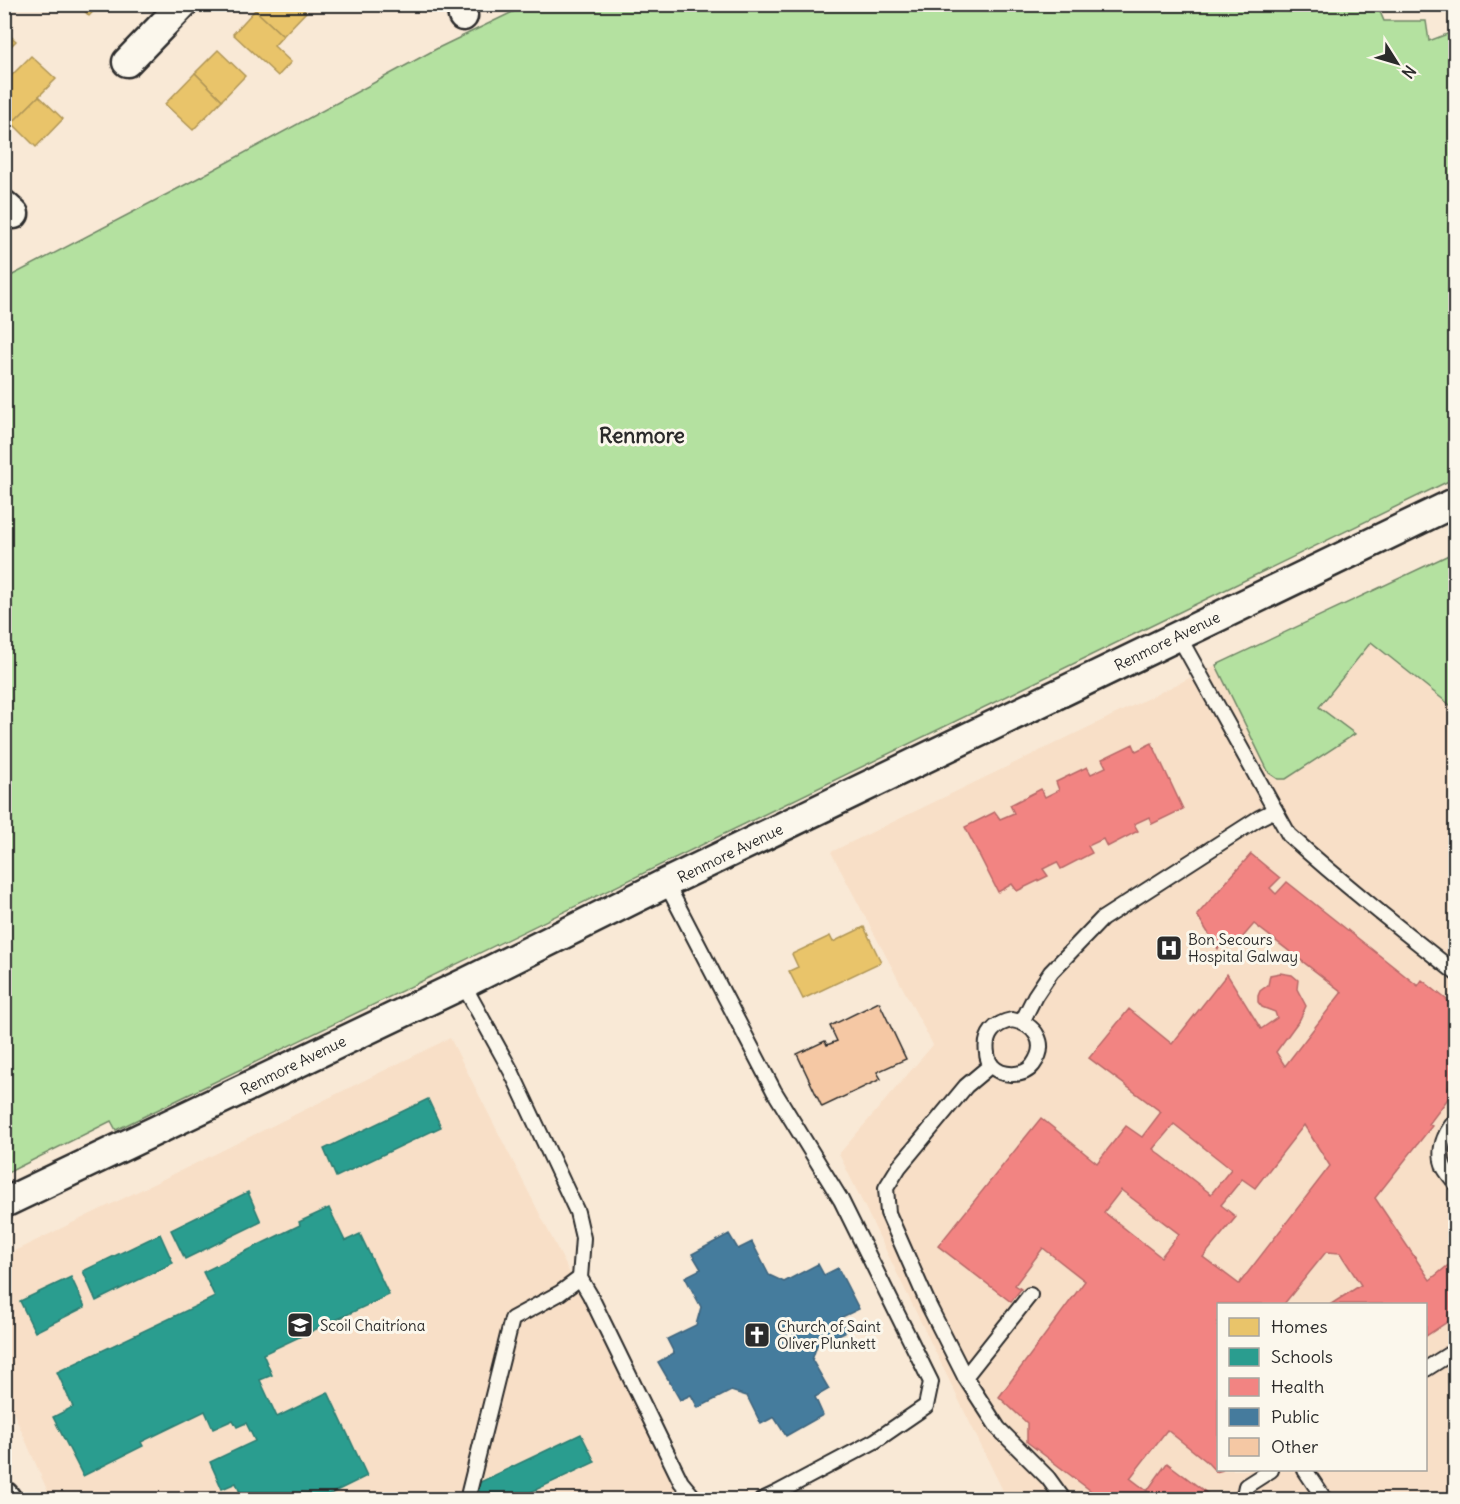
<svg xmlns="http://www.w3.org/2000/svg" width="1460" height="1504" viewBox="0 0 1460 1504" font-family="Delius,sans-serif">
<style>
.built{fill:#f8dfc7;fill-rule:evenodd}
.green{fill:#b4e1a0;stroke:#708666;stroke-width:1.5}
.homes{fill:#e9c46a;stroke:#b09657;stroke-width:1.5}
.schools{fill:#2a9d8f;stroke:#2a7b71;stroke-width:1.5}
.health{fill:#f28482;stroke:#b66968;stroke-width:1.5;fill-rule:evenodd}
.public{fill:#457b9d;stroke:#3d637b;stroke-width:1.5}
.building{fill:#f5c8a4;stroke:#2b2b2b;stroke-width:1.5}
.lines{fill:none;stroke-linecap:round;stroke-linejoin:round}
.service-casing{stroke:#2b2b2b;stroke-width:18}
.minor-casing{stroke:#2b2b2b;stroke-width:33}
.service{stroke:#fbf7ec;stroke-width:14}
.minor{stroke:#fbf7ec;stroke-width:28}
.labels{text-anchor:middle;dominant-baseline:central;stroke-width:6;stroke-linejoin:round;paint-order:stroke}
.street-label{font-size:15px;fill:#2b2b2b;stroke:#fbf7ec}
.poi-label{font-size:15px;fill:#2b2b2b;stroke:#fbf7ec;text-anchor:start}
.district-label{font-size:21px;font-weight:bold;fill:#2b2b2b;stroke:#fbf7ec}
</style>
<rect width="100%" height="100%" fill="#f9e9d6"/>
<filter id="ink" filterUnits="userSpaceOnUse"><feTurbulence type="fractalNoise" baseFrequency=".0167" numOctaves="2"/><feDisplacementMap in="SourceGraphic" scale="12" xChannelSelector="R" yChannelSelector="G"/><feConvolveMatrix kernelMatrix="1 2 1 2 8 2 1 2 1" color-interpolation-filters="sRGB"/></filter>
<g filter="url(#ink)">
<g class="built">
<path d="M1455,552V1499H1007L839,1154L933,1045L831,852L1266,641ZM1218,1304H1426V1470H1218Z"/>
<path d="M450,1038L685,1499H51L5,1393L4,1256L213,1155Z"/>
</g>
<g class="green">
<path d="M1377,5L1384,21H1426L1429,41L1455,31V478L116,1130L111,1121L5,1174V279L200,177L438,48L527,5Z"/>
<path d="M1455,552V709L1371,642L1319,707L1355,734L1286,779H1278L1269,773L1216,665Z"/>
</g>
<g class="homes">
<path d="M78,4H100L89,16Z"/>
<path d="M261,4H297L306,12L283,36L255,10Z"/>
<path d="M255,10L283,36L274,46L291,62L278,76L233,34Z"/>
<path d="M4,30L16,41L4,53Z"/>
<path d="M218,50L245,76L222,100L195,73Z"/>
<path d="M31,56L56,79L12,123L4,116V83Z"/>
<path d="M195,73L222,100L193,130L165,104Z"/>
<path d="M39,96L63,119L36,147L12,123Z"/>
<path d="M864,927L881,962L803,999L789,971L798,967L792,954L830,936L833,942Z"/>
</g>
<g class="schools">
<path d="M428,1099L441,1127L336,1177L324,1149Z"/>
<path d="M248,1192L261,1222L185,1259L171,1230Z"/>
<path d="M329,1208L345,1241L360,1234L389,1295L263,1354L272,1375L260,1380L277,1417L328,1392L367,1476L318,1500H283L281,1495L270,1500H243L236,1483L222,1489L210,1462L255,1441L246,1423L237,1427L233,1420L213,1429L205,1411L141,1442L143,1446L83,1476L53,1417L73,1407L57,1372L215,1297L203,1272L300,1225L299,1222Z"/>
<path d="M160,1234L173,1263L96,1301L83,1271Z"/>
<path d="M71,1277L85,1307L35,1332L20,1301Z"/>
<path d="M581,1434L595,1462L514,1500H483L476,1484Z"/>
</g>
<g class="health">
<path d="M1152,743L1183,809L1152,824L1149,817L1134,824L1138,831L1107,847L1103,839L1088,846L1092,853L1061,869L1057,862L1043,869L1048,876L1017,891L1012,884L998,892L965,827L995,812L1000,819L1014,813L1010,805L1041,789L1045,797L1059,790L1056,782L1087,767L1091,774L1106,767L1102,759L1133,744L1136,751Z"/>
<path d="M1251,854L1280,878L1270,888L1276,894L1287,882L1418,986L1422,980L1456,1007V1085L1453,1083L1448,1088L1450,1096L1429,1124L1432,1126L1375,1198L1430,1280L1452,1262L1456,1268V1316L1426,1336V1304H1331L1361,1285L1340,1253L1326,1252L1284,1304H1218V1470H1223L1216,1472L1206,1461L1167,1430L1130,1478L1147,1491L1167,1463L1208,1494L1204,1500H1103L1027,1442V1423L999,1397L1085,1281L1043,1248L1015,1285L1021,1289L1011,1302L938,1246L1041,1118L1097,1163L1126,1126L1142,1137L1161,1112L1089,1058L1129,1009L1172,1044L1227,974L1261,1029L1277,1018L1275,1012L1262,1007L1258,1002V996L1260,991L1268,985L1270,975L1280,973L1292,975L1298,980L1297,989L1306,1006L1300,1019L1276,1052L1285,1066L1342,992L1254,924L1236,945L1227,937L1218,949L1197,915ZM1174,1124L1231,1169L1211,1194L1153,1149ZM1304,1125L1330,1166L1239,1284L1203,1257L1236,1217L1221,1205L1242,1179L1255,1188ZM1121,1190L1179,1234L1161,1257L1104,1212Z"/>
</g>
<path class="public" d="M729,1234L738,1249L752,1242L769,1275L784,1282L818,1264L824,1275L838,1268L859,1309L840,1318L847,1331L817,1345L812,1360L829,1389L815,1397L823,1415L786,1436L774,1417L761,1424L747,1396L731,1391L698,1408L691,1395L680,1400L658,1362L674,1353L667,1339L696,1325L701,1307L685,1277L701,1269L692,1254Z"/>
<path class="building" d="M879,1002L906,1059L877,1072L881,1079L822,1107L797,1054L825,1041L827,1045L837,1041L830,1026Z"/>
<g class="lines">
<defs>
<g id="service">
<path d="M1178,635L1289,835C1342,883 1399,928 1456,973"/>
<path d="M666,883L774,1091L841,1200L931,1382L926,1406L875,1441L777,1493L762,1500"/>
<path d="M463,984L511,1071L577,1212L583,1238L580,1278L590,1295L681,1482L696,1500"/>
<path d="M1012,1020C1035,1024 1049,1043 1033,1065C1024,1077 1002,1077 992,1066C989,1062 987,1057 987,1053C984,1035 995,1023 1012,1020Z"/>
<path d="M1022,1022L1035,996L1051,972L1102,919L1259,818L1275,810"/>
<path d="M991,1065L966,1086L899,1167L886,1188L888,1213L930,1308L965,1377L998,1428L1048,1478L1064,1500"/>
<path d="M1456,1120C1445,1133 1437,1150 1444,1167C1447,1173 1452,1178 1456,1184"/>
<path d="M1426,1369L1456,1350"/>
<path d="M965,1377L1030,1295"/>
<path d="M1305,1470L1325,1500"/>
<path d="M472,1500L469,1492L512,1319L560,1293L580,1278"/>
<path d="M1243,1500L1246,1486L1271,1470"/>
</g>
<g id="minor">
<path d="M461,4L463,16"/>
<path d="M127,62L183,4"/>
<path d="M4,205L14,214"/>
<path d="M4,1203L463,984L666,883L1456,502"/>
<path d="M4,1496L7,1500"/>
</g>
</defs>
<use href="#service" class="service-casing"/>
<use href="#minor" class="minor-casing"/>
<use href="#service" class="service"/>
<use href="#minor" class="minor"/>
</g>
</g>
<defs>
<symbol id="hospital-square" viewBox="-11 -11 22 22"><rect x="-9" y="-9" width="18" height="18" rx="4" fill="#2b2b2b" stroke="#fbf7ec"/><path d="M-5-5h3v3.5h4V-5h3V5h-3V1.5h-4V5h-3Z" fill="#fff"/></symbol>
<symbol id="school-square" viewBox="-11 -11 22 22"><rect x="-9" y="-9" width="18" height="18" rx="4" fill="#2b2b2b" stroke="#fbf7ec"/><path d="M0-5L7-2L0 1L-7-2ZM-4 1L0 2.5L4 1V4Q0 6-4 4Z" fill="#fff"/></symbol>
<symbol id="church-square" viewBox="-11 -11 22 22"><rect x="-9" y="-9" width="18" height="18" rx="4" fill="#2b2b2b" stroke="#fbf7ec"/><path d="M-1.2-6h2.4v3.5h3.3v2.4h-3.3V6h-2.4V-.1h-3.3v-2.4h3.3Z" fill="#fff"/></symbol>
</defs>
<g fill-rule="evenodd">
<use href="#hospital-square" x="1154" y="933" width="30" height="30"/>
<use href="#school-square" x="285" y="1310" width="30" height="30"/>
<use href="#church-square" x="742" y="1320" width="30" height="30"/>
</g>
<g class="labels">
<g class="street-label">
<text transform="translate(1167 641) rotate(-26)">Renmore Avenue</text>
<text transform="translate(730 853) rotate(-26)">Renmore Avenue</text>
<text transform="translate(293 1065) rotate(-26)">Renmore Avenue</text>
</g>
<g class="poi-label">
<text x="1188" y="939">Bon Secours<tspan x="1188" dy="17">Hospital Galway</tspan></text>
<text x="320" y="1325">Scoil Chaitríona</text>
<text x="777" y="1326">Church of Saint<tspan x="777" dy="17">Oliver Plunkett</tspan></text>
</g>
<g class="district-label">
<text x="642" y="435">Renmore</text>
</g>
</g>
<rect width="1460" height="1504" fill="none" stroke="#fbf7ec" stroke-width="24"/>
<rect x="12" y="12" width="1436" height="1480" fill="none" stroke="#2b2b2b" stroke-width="2" filter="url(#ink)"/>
<rect x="1217" y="1303" width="210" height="168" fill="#fbf7ec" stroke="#a8a59f" stroke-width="1.5"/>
<rect x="1229" y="1318" width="30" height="18" fill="#e9c46a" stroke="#a8a59f" stroke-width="1.5"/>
<text x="1271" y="1333" font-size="18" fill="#2b2b2b">Homes</text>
<rect x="1229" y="1348" width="30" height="18" fill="#2a9d8f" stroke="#a8a59f" stroke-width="1.5"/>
<text x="1271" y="1363" font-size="18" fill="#2b2b2b">Schools</text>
<rect x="1229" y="1378" width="30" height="18" fill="#f28482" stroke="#a8a59f" stroke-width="1.5"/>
<text x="1271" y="1393" font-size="18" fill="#2b2b2b">Health</text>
<rect x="1229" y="1408" width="30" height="18" fill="#457b9d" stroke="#a8a59f" stroke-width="1.5"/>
<text x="1271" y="1423" font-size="18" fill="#2b2b2b">Public</text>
<rect x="1229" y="1438" width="30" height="18" fill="#f5c8a4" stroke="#a8a59f" stroke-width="1.5"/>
<text x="1271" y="1453" font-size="18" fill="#2b2b2b">Other</text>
<g transform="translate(1397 63) rotate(127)" stroke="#fbf7ec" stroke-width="4.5" paint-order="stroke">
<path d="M0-4.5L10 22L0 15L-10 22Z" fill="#2b2b2b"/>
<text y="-9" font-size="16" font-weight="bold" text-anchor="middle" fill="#2b2b2b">N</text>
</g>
</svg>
